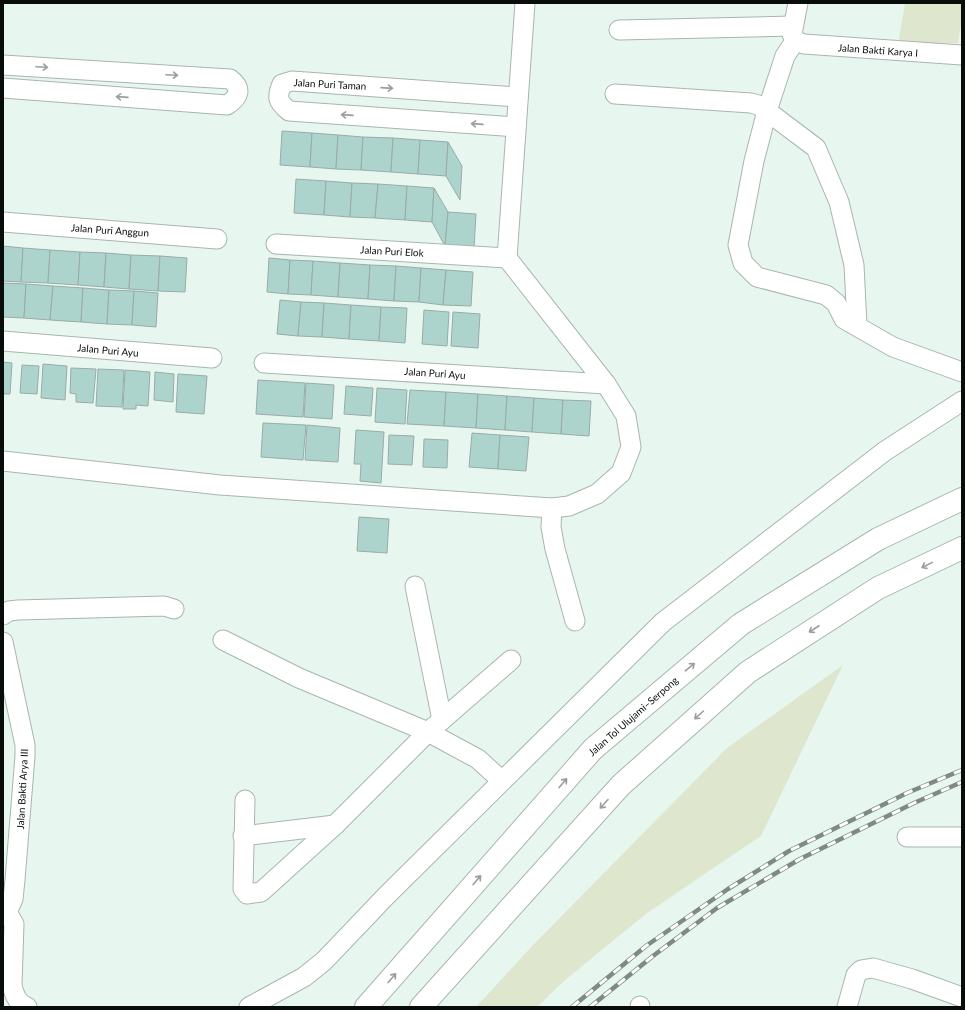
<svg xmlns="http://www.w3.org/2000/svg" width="965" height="1010" viewBox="0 0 965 1010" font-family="Lato,sans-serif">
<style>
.green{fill:#dee7cd}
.building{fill:#acd4cd;stroke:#9aaba8}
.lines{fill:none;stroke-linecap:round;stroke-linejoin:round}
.minor-casing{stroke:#a7b6af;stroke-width:21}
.motorway-casing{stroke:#a7b6af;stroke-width:24}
.minor{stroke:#fff;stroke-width:19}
.motorway{stroke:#fff;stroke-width:22}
.rail-casing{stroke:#7f8a84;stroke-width:4.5}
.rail{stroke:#fff;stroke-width:3;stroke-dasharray:9;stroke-linecap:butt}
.oneway{stroke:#9c9e9d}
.labels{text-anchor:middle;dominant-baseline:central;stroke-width:3.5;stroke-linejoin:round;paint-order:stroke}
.street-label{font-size:10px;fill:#080d0a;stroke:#fff}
</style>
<rect width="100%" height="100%" fill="#e7f7ef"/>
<g class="green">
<path d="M905,3H962V19L958,43L898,44Z"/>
<path d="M843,665L761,836L647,913L564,981L537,1007H476L534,944L727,748Z"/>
</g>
<g class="building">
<path d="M282,131L312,133L310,167L280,165Z"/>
<path d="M312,133L338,135L336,169L310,167Z"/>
<path d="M338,135L363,137L361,170L336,169Z"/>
<path d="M363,137L393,138L391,172L361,170Z"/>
<path d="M393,138L420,140L418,174L391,172Z"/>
<path d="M420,140L448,142L446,176L418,174Z"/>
<path d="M448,142L462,166L460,200L446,176Z"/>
<path d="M296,179L326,181L324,215L294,213Z"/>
<path d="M326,181L352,183L350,217L324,215Z"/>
<path d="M352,183L378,184L375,218L350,217Z"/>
<path d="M378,184L407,186L405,220L375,218Z"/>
<path d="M407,186L434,188L432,222L405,220Z"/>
<path d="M434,188L448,212L445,246L432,222Z"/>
<path d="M448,212L476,214L474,248L445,246Z"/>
<path d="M3,246L23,248L21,282L3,281Z"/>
<path d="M23,248L50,250L48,283L21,282Z"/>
<path d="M50,250L80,252L78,285L48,283Z"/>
<path d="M80,252L106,253L104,287L78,285Z"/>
<path d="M106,253L131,255L129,289L104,287Z"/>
<path d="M131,255L160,256L158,291L129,289Z"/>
<path d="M160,256L187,258L185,292L158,291Z"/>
<path d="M269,258L290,260L288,294L267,292Z"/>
<path d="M290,260L313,261L311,295L288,294Z"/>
<path d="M313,261L340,263L338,297L311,295Z"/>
<path d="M340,263L370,265L368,299L338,297Z"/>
<path d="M370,265L396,266L394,301L368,299Z"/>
<path d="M396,266L421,268L419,302L394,301Z"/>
<path d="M421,268L446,270L443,305L419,302Z"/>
<path d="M446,270L473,272L471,306L443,305Z"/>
<path d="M3,283L26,284L24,318L3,317Z"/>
<path d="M26,284L53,286L50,320L24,318Z"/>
<path d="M53,286L83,288L81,322L50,320Z"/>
<path d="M83,288L109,290L107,324L81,322Z"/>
<path d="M109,290L134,291L132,325L107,324Z"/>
<path d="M134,291L158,293L156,327L132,325Z"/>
<path d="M280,300L301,302L298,336L277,334Z"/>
<path d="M301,302L324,303L322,337L298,336Z"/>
<path d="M324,303L351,305L349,339L322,337Z"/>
<path d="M351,305L381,307L379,341L349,339Z"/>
<path d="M381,307L407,308L405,343L379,341Z"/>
<path d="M424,310L449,312L447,346L422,344Z"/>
<path d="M453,312L480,314L478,348L451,346Z"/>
<path d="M3,362L12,363L10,394H3Z"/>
<path d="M43,364L67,366L65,400L41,398Z"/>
<path d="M22,365L39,366L37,394L20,393Z"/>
<path d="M71,368L96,369L93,403L76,402V394L70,393Z"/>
<path d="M98,369L124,370L122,407L96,406Z"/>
<path d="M125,370L150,372L148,406L136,405V409H123Z"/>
<path d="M155,372L174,374L173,402L154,400Z"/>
<path d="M178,374L207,376L204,414L176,412Z"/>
<path d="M258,380L305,383L303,417L256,414Z"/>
<path d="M306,383L334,385L332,419L304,417Z"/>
<path d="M346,386L373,388L371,416L344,414Z"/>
<path d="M377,388L407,390L405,424L375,422Z"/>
<path d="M410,390L446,392L444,426L407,424Z"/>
<path d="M446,392L478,394L476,428L444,426Z"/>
<path d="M478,394L507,396L505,430L476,428Z"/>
<path d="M507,396L534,398L532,432L505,430Z"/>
<path d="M534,398L563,400L561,434L532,432Z"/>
<path d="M563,400L591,401L589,436L561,434Z"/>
<path d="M263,423L306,425L303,460L261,457Z"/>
<path d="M307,425L340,428L338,462L305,460Z"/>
<path d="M356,430L384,432L381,483L360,481L361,464H354Z"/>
<path d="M472,433L500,435L498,469L469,467Z"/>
<path d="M389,435L414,436L412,465L388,464Z"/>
<path d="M500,435L529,437L526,471L498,469Z"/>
<path d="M424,439L448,440L447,468L423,467Z"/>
<path d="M359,517L389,519L387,553L357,551Z"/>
</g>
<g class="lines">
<defs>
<g id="minor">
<path d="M619,30L793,26"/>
<path d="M794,38L792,34L798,3"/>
<path d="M795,41L785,56L767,111L754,161L738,245L743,263L757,277L826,295L836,303L844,319L893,347L962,372"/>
<path d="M795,41L804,44L962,55"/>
<path d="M3,65L230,79C242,88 240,97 227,105L3,88"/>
<path d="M615,94L751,103L758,105L767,111L816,148L839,202L854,265L857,325"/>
<path d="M516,127L289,111C278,102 276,98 282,84L292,81L518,97"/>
<path d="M3,222L217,239"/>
<path d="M276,244L507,258"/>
<path d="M3,341L212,358"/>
<path d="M264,363L606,384"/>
<path d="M3,461L220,485L552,508L569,506L597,494L621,473L631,447L626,416L606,384L507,258L525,3"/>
<path d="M552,508L551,527L555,549L575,621"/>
<path d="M415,586L442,720"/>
<path d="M3,615L9,611L18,610L164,606L174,609"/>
<path d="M223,640L299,678L428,732L478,759L502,781"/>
<path d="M3,642L25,745V756L15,880L13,899L7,912"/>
<path d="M245,800L243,889L247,894L261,892L335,825L428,732L511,660"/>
<path d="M243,836L335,825"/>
<path d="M907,837H962"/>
<path d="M7,912L14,924L12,985C14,995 18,1004 27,1007"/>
<path d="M249,1007L304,977L324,961L386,896L663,622L885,451L962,401"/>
<path d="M640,1007V1006"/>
<path d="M847,1007L856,975L861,970L873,968L912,979L962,997"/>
</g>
<g id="motorway">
<path d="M366,1007L593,749L741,624L878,539L962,499"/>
<path d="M421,1007L621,785L748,672L878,588L962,548"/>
</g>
</defs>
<use href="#minor" class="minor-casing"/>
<use href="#motorway" class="motorway-casing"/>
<use href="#minor" class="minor"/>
<use href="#motorway" class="motorway"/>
<defs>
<g id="rail">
<path d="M572,1007L646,946L728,889L789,851L907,793L962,770"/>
<path d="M590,1007L653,956L717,908L800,859L914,803L962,782"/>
</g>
</defs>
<use href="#rail" class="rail-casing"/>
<use href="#rail" class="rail"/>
</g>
<defs><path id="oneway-shaft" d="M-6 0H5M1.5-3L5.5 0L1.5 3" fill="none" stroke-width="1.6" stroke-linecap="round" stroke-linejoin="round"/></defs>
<g class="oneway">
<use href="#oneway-shaft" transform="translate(42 67) rotate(3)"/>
<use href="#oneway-shaft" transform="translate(172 75) rotate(3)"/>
<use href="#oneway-shaft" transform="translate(387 88) rotate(4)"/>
<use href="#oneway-shaft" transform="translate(122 97) rotate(-176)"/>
<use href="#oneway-shaft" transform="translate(347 115) rotate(-176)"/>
<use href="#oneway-shaft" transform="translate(477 124) rotate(-176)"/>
<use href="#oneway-shaft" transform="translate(927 565) rotate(154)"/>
<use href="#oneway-shaft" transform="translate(814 629) rotate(147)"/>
<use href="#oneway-shaft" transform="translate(690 667) rotate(-40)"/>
<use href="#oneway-shaft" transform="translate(699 715) rotate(138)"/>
<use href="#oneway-shaft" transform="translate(563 783) rotate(-49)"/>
<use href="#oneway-shaft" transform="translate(604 804) rotate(132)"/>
<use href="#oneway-shaft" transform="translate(477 880) rotate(-49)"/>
<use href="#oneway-shaft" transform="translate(392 978) rotate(-49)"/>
</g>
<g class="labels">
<g class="street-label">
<text transform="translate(878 50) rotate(4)">Jalan Bakti Karya I</text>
<text transform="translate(330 84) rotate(3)">Jalan Puri Taman</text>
<text transform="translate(110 230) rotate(4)">Jalan Puri Anggun</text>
<text transform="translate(392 251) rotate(3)">Jalan Puri Elok</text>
<text transform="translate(108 350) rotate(5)">Jalan Puri Ayu</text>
<text transform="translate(435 373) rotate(4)">Jalan Puri Ayu</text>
<text transform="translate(633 716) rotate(-41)">Jalan Tol Ulujami–Serpong</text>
<text transform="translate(22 789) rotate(-87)">Jalan Bakti Arya III</text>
</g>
</g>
<rect width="965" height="1010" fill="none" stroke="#080d0a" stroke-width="8"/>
</svg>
